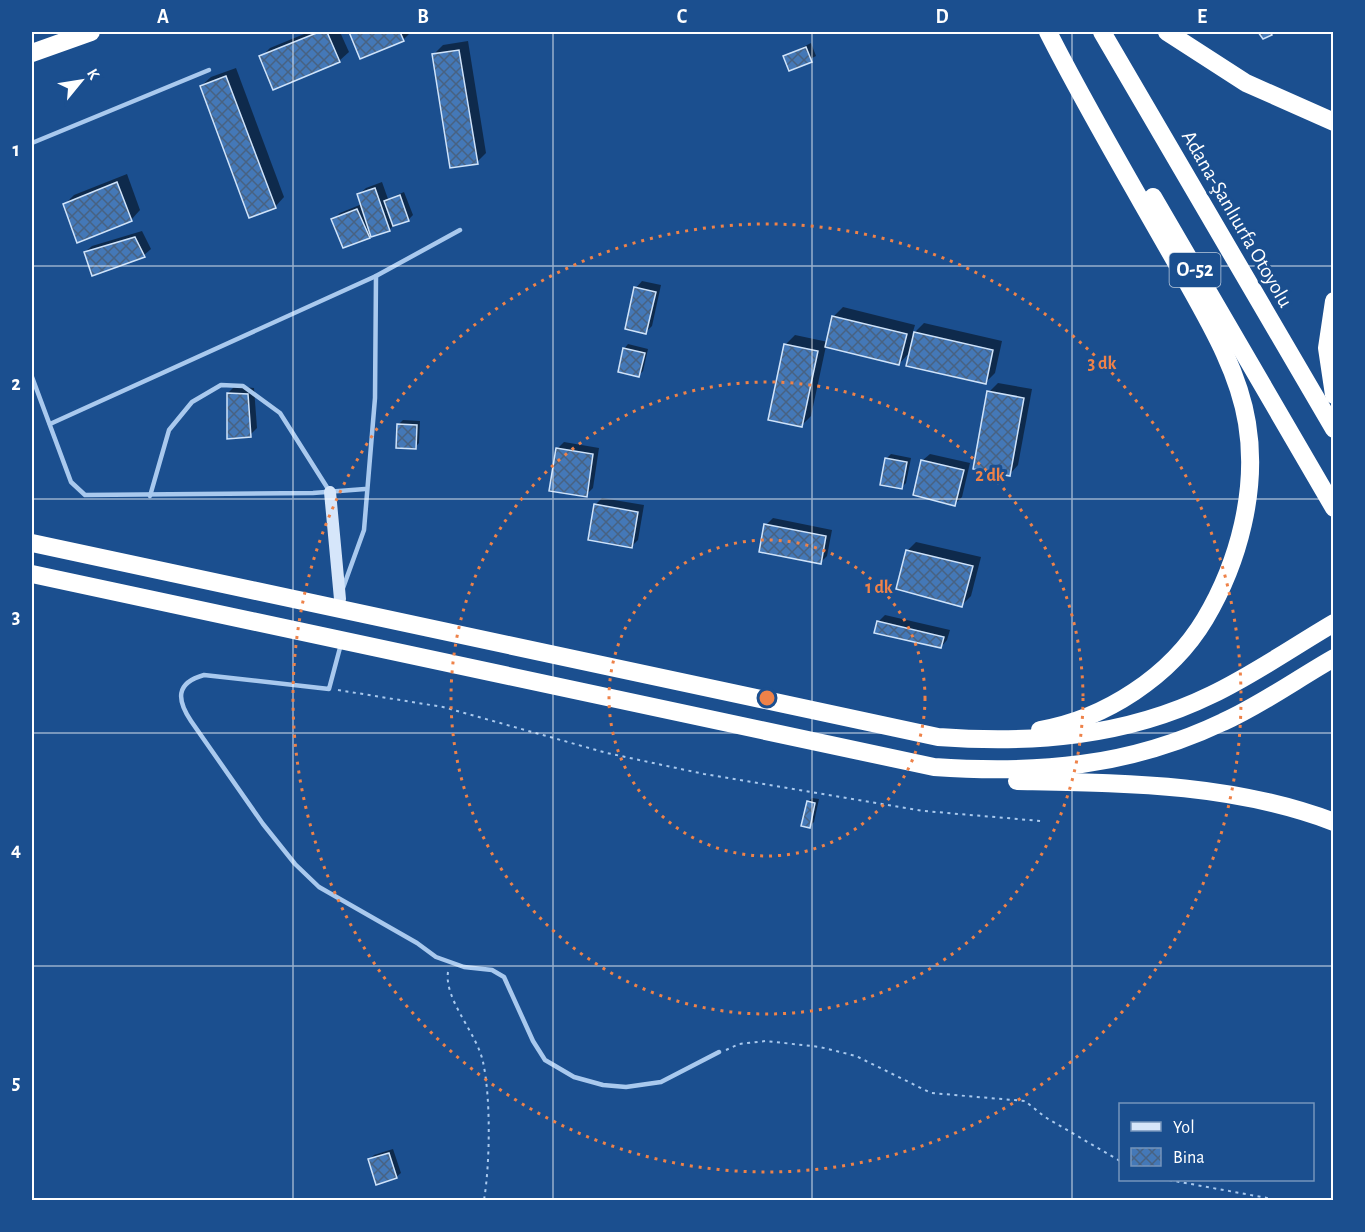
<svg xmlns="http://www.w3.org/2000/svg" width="1365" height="1232" viewBox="0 0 1365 1232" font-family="'Alegreya Sans',sans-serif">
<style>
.shadow{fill:#0007}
.building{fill:url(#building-cross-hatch);stroke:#cfe3fa;stroke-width:1.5}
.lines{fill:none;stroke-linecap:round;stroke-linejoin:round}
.path{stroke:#a9c9ee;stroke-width:2;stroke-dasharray:3 4.5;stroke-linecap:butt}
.lane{stroke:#a9c9ee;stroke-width:4.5}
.secondary{stroke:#d6e6fa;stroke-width:12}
.highway{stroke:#fff;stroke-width:18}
.grid{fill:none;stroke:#fff;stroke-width:1.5;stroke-opacity:0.55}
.ring{fill:none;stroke:#ee8249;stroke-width:3;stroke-dasharray:3 6}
.labels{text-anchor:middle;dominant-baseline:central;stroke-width:6;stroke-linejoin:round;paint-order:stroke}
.shield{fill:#1b4f8f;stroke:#bbcadd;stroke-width:1.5}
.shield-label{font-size:20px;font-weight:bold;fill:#fff}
.street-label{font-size:21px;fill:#fff;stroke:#1b4f8f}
.centre{fill:#ee8249;stroke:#1b4f8f;stroke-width:3}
.ring-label{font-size:18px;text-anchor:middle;font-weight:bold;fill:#ee8249;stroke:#1b4f8f;stroke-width:6;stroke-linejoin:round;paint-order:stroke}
.neatline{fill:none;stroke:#fff;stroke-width:2}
.grid-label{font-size:20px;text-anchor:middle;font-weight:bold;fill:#fff}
</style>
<defs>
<pattern id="building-cross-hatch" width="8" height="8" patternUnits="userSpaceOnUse" patternTransform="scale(1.5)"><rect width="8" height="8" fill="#4478b7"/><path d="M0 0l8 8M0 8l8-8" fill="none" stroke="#486282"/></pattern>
</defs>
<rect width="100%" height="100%" fill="#1b4f8f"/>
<g class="shadow">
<path d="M309,32H340L349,52L339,61L261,57L270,48Z"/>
<path d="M351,32H409L410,33L403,40L361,57Z"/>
<path d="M468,41L486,153L477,162L433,55L443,45Z"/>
<path d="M811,43L816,56L790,69L785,56Z"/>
<path d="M236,68L284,197L275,207L201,86L211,77Z"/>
<path d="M127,174L140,210L131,220L65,204L74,195Z"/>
<path d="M382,182L388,199L404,192L413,215L408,220L395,224L389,230L369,236L333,220L340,213L362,204L359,194L366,188Z"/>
<path d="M142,231L151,249L144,255L93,274L85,252L92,246Z"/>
<path d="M642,281L661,285L652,326L646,332L636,288Z"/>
<path d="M843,307L915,325L912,335L924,323L1002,341L995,373L985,383L911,351L899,364L826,346L811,416L802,425L785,345L795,335L828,342L834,316Z"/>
<path d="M628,344L648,349L643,371L639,375L624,349Z"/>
<path d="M998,383L1032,389L1018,465L1009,475L989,392Z"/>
<path d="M235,386L254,388L257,428L250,435L228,393Z"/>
<path d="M403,420L420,421L419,443L415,448L399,424Z"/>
<path d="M564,442L599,448L593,488L586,495L557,449Z"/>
<path d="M891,454L911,458L906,483L902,487L886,459Z"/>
<path d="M930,454L970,463L962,497L955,504L915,494L923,460Z"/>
<path d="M602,498L644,505L638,540L631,547L596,504Z"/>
<path d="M773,518L832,530L827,556L820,563L766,525Z"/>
<path d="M916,542L981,557L971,596L962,605L907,551Z"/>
<path d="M885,615L950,630L947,640L941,647L878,622Z"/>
<path d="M812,798L819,799L814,822L810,826L808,802Z"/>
<path d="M393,1149L401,1173L396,1177L370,1159L374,1155Z"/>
</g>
<g class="building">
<path d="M319,32H327L340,62L273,90L259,56Z"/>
<path d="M349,32H400L404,41L360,59Z"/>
<path d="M1258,32H1270L1272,35L1263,39Z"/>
<path d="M806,47L812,62L789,71L783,56Z"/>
<path d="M459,50L478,164L450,168L432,54Z"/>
<path d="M226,76L276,208L249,218L200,86Z"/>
<path d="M117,182L132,221L77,243L63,204Z"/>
<path d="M375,188L390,231L371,237L357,194Z"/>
<path d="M400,195L409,221L393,226L384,201Z"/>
<path d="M357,209L370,238L343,248L331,219Z"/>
<path d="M135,237L145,257L92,276L84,252Z"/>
<path d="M634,287L656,292L646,334L625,329Z"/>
<path d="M832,316L907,334L899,365L825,347Z"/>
<path d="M914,332L993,350L986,384L906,366Z"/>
<path d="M784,344L818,351L802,427L768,420Z"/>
<path d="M623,348L645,353L639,377L618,372Z"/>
<path d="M987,391L1024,398L1010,476L973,469Z"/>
<path d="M227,393L248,394L251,437L227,439Z"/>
<path d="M397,424L417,425L416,449L396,448Z"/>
<path d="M556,448L593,454L587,497L549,491Z"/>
<path d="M885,458L907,462L902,489L880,485Z"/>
<path d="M921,460L964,470L955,506L913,495Z"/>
<path d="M594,504L638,512L632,548L588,540Z"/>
<path d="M764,524L826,536L821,564L759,552Z"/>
<path d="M906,550L973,566L962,607L896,589Z"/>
<path d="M877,621L944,637L941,648L874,633Z"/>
<path d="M807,801L815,803L810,828L801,826Z"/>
<path d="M389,1153L397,1178L376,1185L368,1159Z"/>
</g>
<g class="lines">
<g class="path">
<path d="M338,690L443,707L607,753L704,774L924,811L1041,821"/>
<path d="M448,972C444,1000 477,1033 483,1062C491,1098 490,1164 484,1200"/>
<path d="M726,1050L739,1044L766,1041L820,1047L856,1056L931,1093L1025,1101L1045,1117L1120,1161"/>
<path d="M1169,1180L1278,1200"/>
</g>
<g class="lane">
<path d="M32,143L209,70"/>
<path d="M32,377L71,482L85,495L313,493L365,489"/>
<path d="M50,424L376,276L460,230"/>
<path d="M150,496L169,430L192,402L221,385L243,386L280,413L330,492"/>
<path d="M343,588L364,530L375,398L376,276"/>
<path d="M341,644L329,689L204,675C175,683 177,700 191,721L263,824L295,864L319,887L417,943L436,957L464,967L492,970L504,977L533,1041L545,1060L574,1077L603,1085L626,1087L661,1082L719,1052"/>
</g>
<path class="secondary" d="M330,492L340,599"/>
<g class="highway">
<path d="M1102,32L1334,429"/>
<path d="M1167,32L1246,83L1334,122"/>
<path d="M32,53L91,32"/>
<path d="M1153,197L1334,508"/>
<path d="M1334,301L1327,348L1334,395"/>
<path d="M32,543L938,737C1031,744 1125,737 1211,695C1253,675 1293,647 1334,623"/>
<path d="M32,574L934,767C1036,774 1129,767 1223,722C1261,705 1297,679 1334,658"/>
<path d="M1040,730C1105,719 1171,676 1205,619C1239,562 1258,489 1247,423C1238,367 1205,315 1178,266C1134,188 1088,111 1048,32"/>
<path d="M1017,781C1124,783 1231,783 1334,822"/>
</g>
</g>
<path class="grid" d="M293,32V1200M553,32V1200M812,32V1200M1072,32V1200M32,266H1334M32,499H1334M32,733H1334M32,966H1334"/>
<g class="ring">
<circle cx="767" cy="698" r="158"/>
<circle cx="767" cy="698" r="316"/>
<circle cx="767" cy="698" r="474"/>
</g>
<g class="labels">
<rect class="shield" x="1169.5" y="253" width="51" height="34" rx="4.5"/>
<g class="shield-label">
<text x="1195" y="270">O-52</text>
</g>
<g class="street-label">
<text transform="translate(1237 219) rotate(60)">Adana-Şanlıurfa Otoyolu</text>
</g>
</g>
<circle cx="767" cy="698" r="9" class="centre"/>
<g class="ring-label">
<text x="1102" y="369">3 dk</text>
<text x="990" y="481">2 dk</text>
<text x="879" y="593">1 dk</text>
</g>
<rect width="1365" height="1232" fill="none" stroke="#1b4f8f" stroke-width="66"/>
<rect x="1119" y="1103" width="195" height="78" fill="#1b4f8f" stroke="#7695bc" stroke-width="1.5"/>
<rect x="1131" y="1122" width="30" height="9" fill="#d6e6fa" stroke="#7695bc" stroke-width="1.5"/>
<text x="1173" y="1133" font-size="18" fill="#ffffff">Yol</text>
<rect x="1131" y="1148" width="30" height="18" fill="url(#building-cross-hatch)" stroke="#7695bc" stroke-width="1.5"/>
<text x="1173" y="1163" font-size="18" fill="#ffffff">Bina</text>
<g transform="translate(81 81) rotate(60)" stroke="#1b4f8f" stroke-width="4.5" paint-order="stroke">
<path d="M0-4.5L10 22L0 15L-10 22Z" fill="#ffffff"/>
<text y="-9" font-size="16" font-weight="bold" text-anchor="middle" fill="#ffffff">K</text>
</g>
<rect x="33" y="33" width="1299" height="1166" class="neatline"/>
<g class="grid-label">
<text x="163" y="23">A</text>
<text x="423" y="23">B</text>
<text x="682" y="23">C</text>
<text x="942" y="23">D</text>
<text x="1202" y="23">E</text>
<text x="16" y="156">1</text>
<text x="16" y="390">2</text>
<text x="16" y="623">3</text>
<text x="16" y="856">4</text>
<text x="16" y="1089">5</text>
</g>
</svg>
